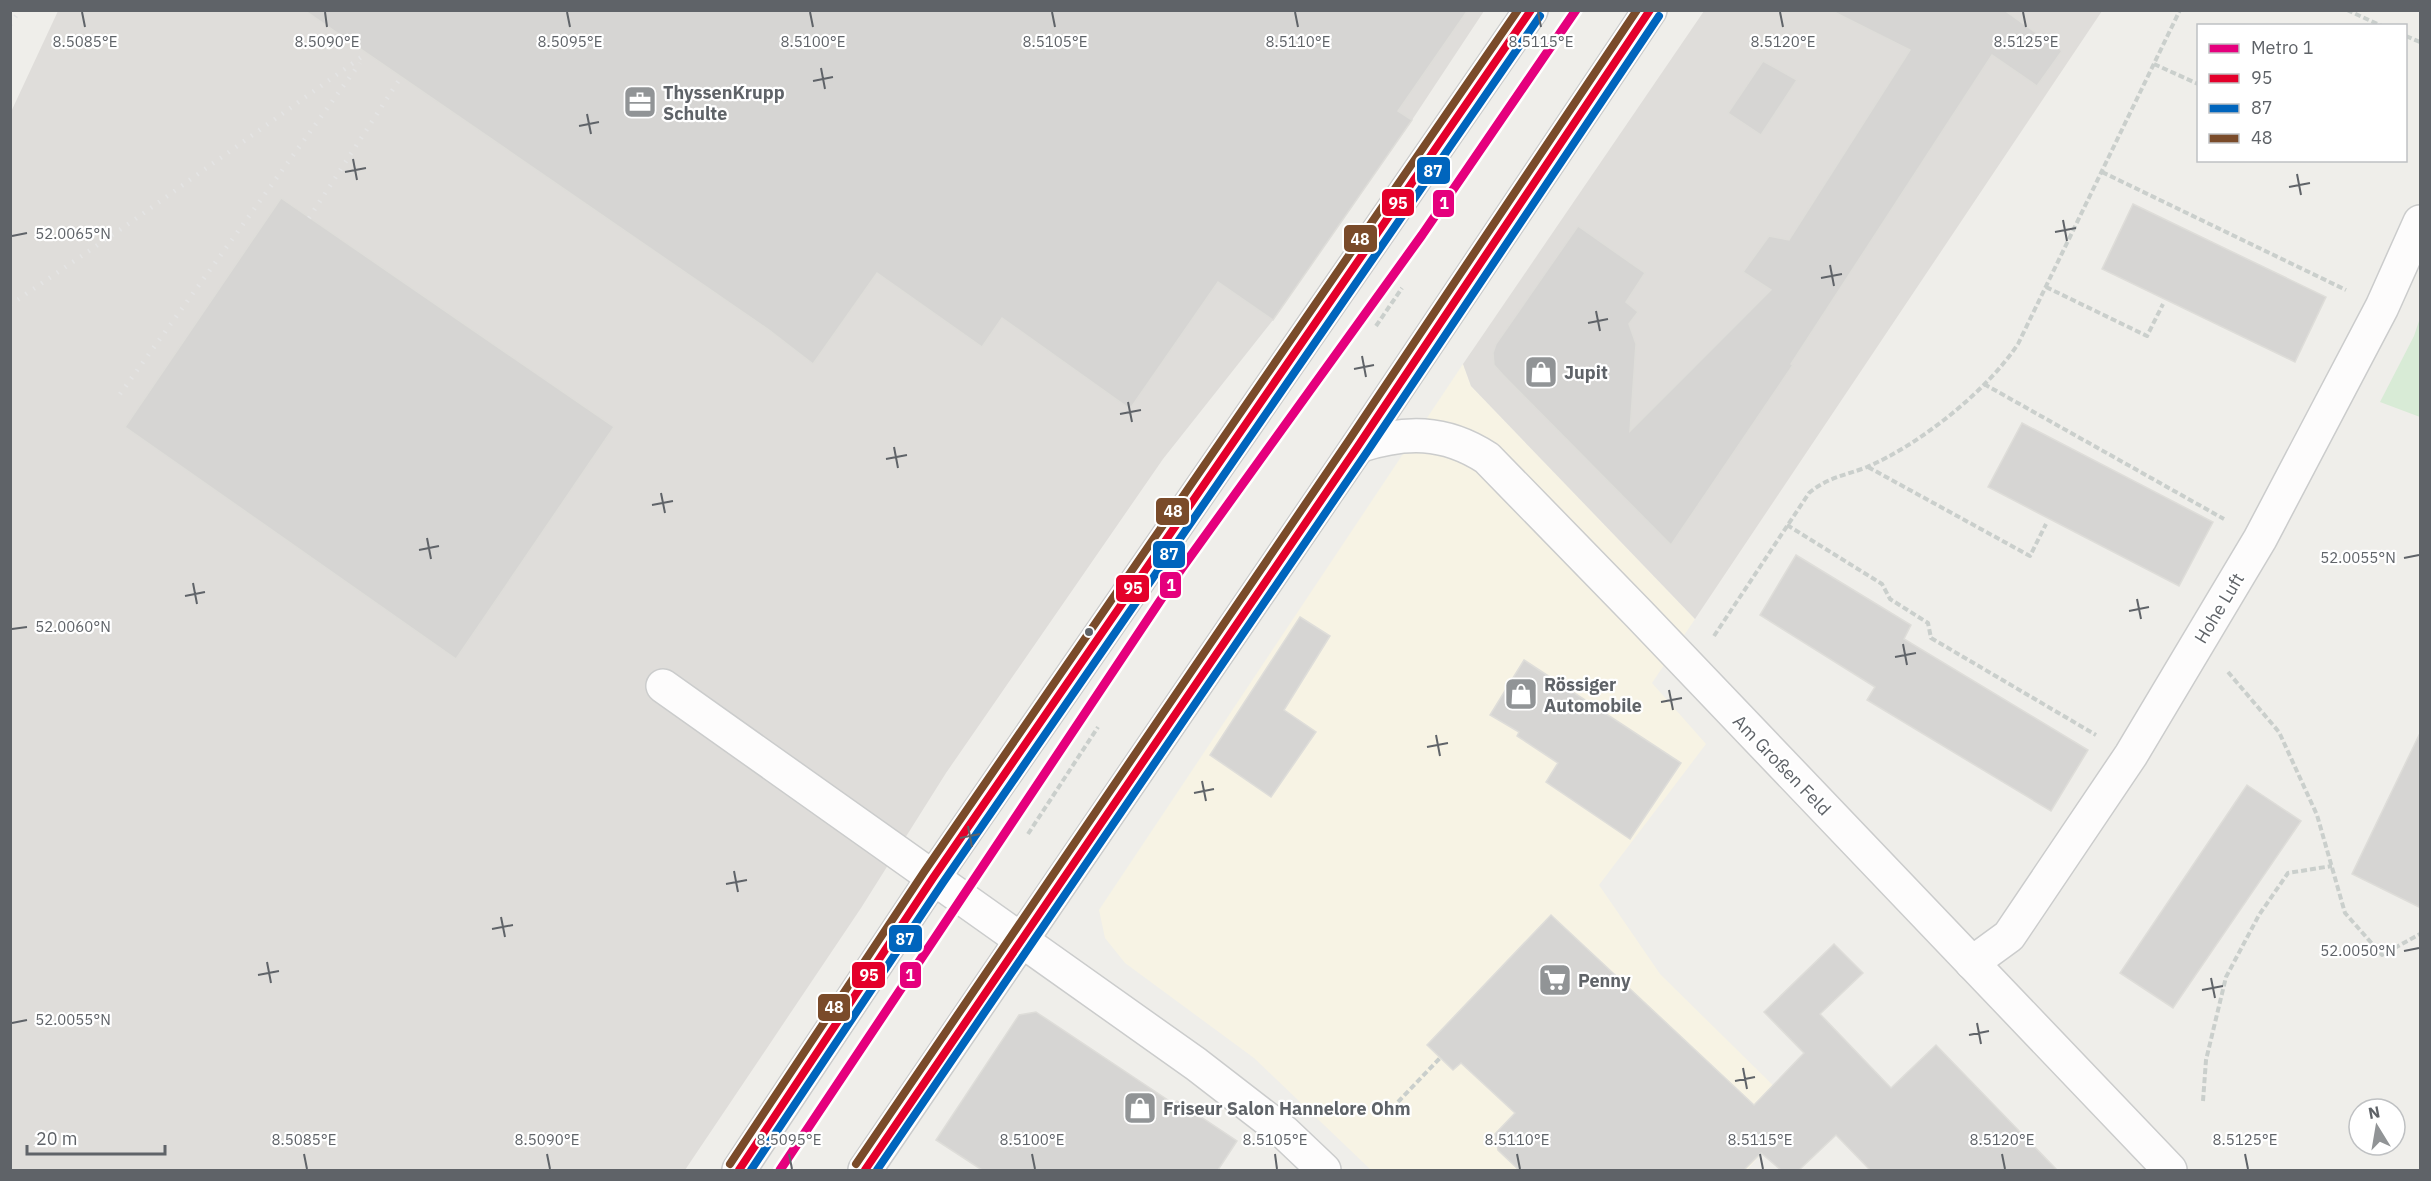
<svg xmlns="http://www.w3.org/2000/svg" width="2431" height="1181" viewBox="0 0 2431 1181" font-family="'IBM Plex Sans',sans-serif">
<style>
.commercial{fill:#f7f3e4}
.industrial{fill:#dfddda}
.green{fill:#d8ebd6}
.building{fill:#d6d5d3;stroke:#deddd9;stroke-width:1.5}
.lines{fill:none;stroke-linecap:round;stroke-linejoin:round}
.minor-casing{stroke:#cbcccc;stroke-width:36}
.path{stroke:#cacfcc;stroke-width:4;stroke-dasharray:6 3;stroke-linecap:butt}
.minor{stroke:#fdfcfc;stroke-width:33}
.rail{stroke:#e4e4e4;stroke-width:4.5;stroke-dasharray:1.5 8;stroke-linecap:butt}
.bus-1-casing{stroke:#fff;stroke-width:12}
.bus-2-casing{stroke:#fff;stroke-width:12}
.bus-3-casing{stroke:#fff;stroke-width:12}
.bus-1{stroke:#e4002b;stroke-width:8}
.bus-2{stroke:#0065bd;stroke-width:8}
.bus-3{stroke:#7a4b2a;stroke-width:8}
.metro-1-casing{stroke:#fff;stroke-width:14}
.metro-1{stroke:#e5007d;stroke-width:9}
.ticks{fill:none;stroke:#5f6368;stroke-width:2}
.bus-dot{fill:#5f6368;stroke:#fff;stroke-width:2}
.labels{text-anchor:middle;dominant-baseline:central;stroke-width:4.5;stroke-linejoin:round;paint-order:stroke}
.poi-label{font-size:18px;font-weight:bold;fill:#5f6368;stroke:#fff;text-anchor:start}
.street-label{font-size:18px;fill:#5f6368;stroke:#fff}
.ticks-label{font-size:15px;text-anchor:middle;fill:#5f6368;stroke:#fff;stroke-width:4.5;stroke-linejoin:round;paint-order:stroke}
.line-badge{stroke:#fff;stroke-width:2}
.badge-label{font-size:16px;text-anchor:middle;font-weight:bold;fill:#fff}
</style>
<rect width="100%" height="100%" fill="#efeeea"/>
<path class="commercial" d="M1463,364L1471,386L1695,619L1652,683L1706,744L1599,885L1660,974L1799,1111L1747,1170H1371L1254,1058L1125,963L1105,938L1099,910Z"/>
<g class="industrial">
<path d="M58,11H1484L1412,120L1273,320L1163,459L946,773L861,908L685,1170H11L10,114Z"/>
<path d="M1704,11H2102L1695,619L1471,386L1463,364Z"/>
</g>
<path class="green" d="M2420,318V417L2380,402L2414,336Z"/>
<g class="building">
<path d="M304,10H1468L1398,111L1412,120L1273,320L1218,282L1130,409L1002,318L982,347L877,273L813,364L769,330Z"/>
<path d="M1830,10H2004L2062,51L2037,86L1992,55L1791,364L1793,365L1671,545L1503,375L1494,365L1493,353L1496,344L1578,226L1645,273L1626,302L1638,312L1629,324L1636,344L1630,431L1771,290L1743,272L1769,236L1789,240L1910,50Z"/>
<path d="M1763,61L1797,80L1761,135L1728,113Z"/>
<path d="M281,198L614,427L456,659L125,427Z"/>
<path d="M2133,204L2326,297L2295,362L2102,269Z"/>
<path d="M2022,423L2213,522L2179,586L1988,487Z"/>
<path d="M1796,555L1911,625L1904,639L2088,750L2051,811L1867,700L1875,687L1760,615Z"/>
<path d="M1300,617L1330,636L1284,710L1316,732L1271,797L1210,755Z"/>
<path d="M1524,660L1681,763L1630,839L1546,782L1558,763L1517,736L1519,732L1490,715Z"/>
<path d="M2421,731V908L2352,874Z"/>
<path d="M2247,785L2301,821L2173,1008L2120,973Z"/>
<path d="M1551,915L1754,1105L1804,1053L1764,1012L1834,944L1863,973L1820,1014L1891,1088L1936,1045L2057,1170H1870L1836,1135L1799,1170H1781L1761,1153L1744,1170H1519L1498,1150L1495,1134L1515,1113L1461,1063L1453,1070L1427,1045Z"/>
<path d="M1036,1012L1174,1104L1177,1101L1237,1141L1218,1170H982L936,1140L1019,1015Z"/>
</g>
<g class="lines">
<defs>
<g id="minor">
<path d="M1358,446C1405,431 1444,430 1487,458L1639,614L2170,1170"/>
<path d="M663,686L1196,1064L1284,1132L1324,1170"/>
<path d="M1972,963L2009,936L2131,755L2260,539L2382,307L2420,222"/>
<path d="M739,1170L933,878L1531,10"/>
<path d="M865,1170L1358,446L1650,10"/>
</g>
</defs>
<use href="#minor" class="minor-casing"/>
<g class="path">
<path d="M2347,10L2382,26"/>
<path d="M2406,36L2420,42"/>
<path d="M2154,64L2198,84"/>
<path d="M2102,172L2346,290"/>
<path d="M2046,287L2147,336L2163,304"/>
<path d="M1376,326L1402,288"/>
<path d="M1984,384L2224,519"/>
<path d="M1868,467L2030,556L2046,524"/>
<path d="M1787,525L1882,584L1890,599L1928,623L1931,638L2096,735"/>
<path d="M1714,636L1809,493C1828,477 1844,476 1867,467C1919,445 1987,391 2018,344L2180,10"/>
<path d="M2228,672L2279,732L2317,815L2345,913L2382,955L2420,934"/>
<path d="M1028,834L1098,727"/>
<path d="M2203,1101L2206,1060L2226,977L2259,915L2288,873L2332,866"/>
<path d="M1398,1102L1440,1058"/>
</g>
<use href="#minor" class="minor"/>
<g class="rail">
<path d="M10,25L20,10"/>
<path d="M309,218L401,77"/>
<path d="M10,305L134,220L367,53"/>
<path d="M120,394L360,63"/>
</g>
<defs>
<g id="bus-1">
<path d="M739,1170L933,878L1531,10"/>
<path d="M865,1170L1358,446L1650,10"/>
</g>
<g id="bus-2">
<path d="M751,1170L942,884L1540,16"/>
<path d="M877,1170L1367,452L1659,16"/>
</g>
<g id="bus-3">
<path d="M730,1164L924,872L1518,10"/>
<path d="M856,1164L1349,440L1637,10"/>
</g>
</defs>
<use href="#bus-1" class="bus-1-casing"/>
<use href="#bus-2" class="bus-2-casing"/>
<use href="#bus-3" class="bus-3-casing"/>
<use href="#bus-1" class="bus-1"/>
<use href="#bus-2" class="bus-2"/>
<use href="#bus-3" class="bus-3"/>
<defs>
<path id="metro-1" d="M780,1170L1182,568L1422,235L1576,10"/>
</defs>
<use href="#metro-1" class="metro-1-casing"/>
<use href="#metro-1" class="metro-1"/>
</g>
<path class="ticks" d="M82,12L85,27M325,12L327,27M567,12L570,27M810,12L813,27M1052,12L1055,27M1295,12L1298,27M1538,12L1541,27M1780,12L1783,27M2023,12L2026,27M821,68L825,89M813,81L833,77M587,114L591,134M579,126L599,122M353,159L357,180M345,172L366,168M2297,174L2301,195M2289,187L2310,183M2063,220L2067,241M2055,232L2076,228M12,236L27,233M1830,265L1834,286M1821,278L1842,274M1596,311L1600,331M1588,323L1608,319M1362,356L1366,377M1354,369L1374,365M1128,402L1132,422M1120,414L1141,410M894,447L898,468M886,459L907,455M661,493L665,513M652,505L673,501M427,538L431,559M419,550L439,546M2404,558L2419,555M193,583L197,604M185,596L205,592M2137,599L2141,619M2129,611L2149,607M12,629L27,627M1903,644L1907,665M1895,657L1916,653M1669,690L1673,710M1661,702L1682,698M1436,735L1440,756M1427,747L1448,743M1202,781L1206,801M1194,793L1214,789M968,826L972,847M960,838L980,834M734,871L738,892M726,884L747,880M501,917L505,937M492,929L513,925M2404,951L2419,948M267,962L271,983M258,975L279,971M2211,978L2215,998M2202,990L2223,986M12,1023L27,1020M1977,1023L1981,1044M1969,1035L1989,1031M1743,1068L1747,1089M1735,1081L1755,1077M304,1154L307,1169M547,1154L550,1169M789,1154L792,1169M1032,1154L1035,1169M1275,1154L1277,1169M1517,1154L1520,1169M1760,1154L1763,1169M2002,1154L2005,1169M2245,1154L2248,1169"/>
<defs>
<symbol id="office-square" viewBox="-11 -11 22 22"><rect x="-9" y="-9" width="18" height="18" rx="4" fill="#919496" stroke="#fff"/><path d="M-6-3h4V-5.5h4V-3h4V5H-6ZM-1-4.5V-3h2v-1.5ZM-6 0V1H6V0Z" fill="#fff"/></symbol>
<symbol id="shop-square" viewBox="-11 -11 22 22"><rect x="-9" y="-9" width="18" height="18" rx="4" fill="#919496" stroke="#fff"/><path d="M-5-2.5h2.3a2.7 3.5 0 0 1 5.4 0H5L5.5 6h-11ZM-1.5-2.5h3a1.5 2.3 0 0 0-3 0Z" fill="#fff"/></symbol>
<symbol id="supermarket-square" viewBox="-11 -11 22 22"><rect x="-9" y="-9" width="18" height="18" rx="4" fill="#919496" stroke="#fff"/><path d="M-6-5.5h2.5l.6 2H6L4.5 2H-2.5L-4.4-4H-6ZM-1.5 3.2a1.3 1.3 0 1 0 .1 0ZM3 3.2a1.3 1.3 0 1 0 .1 0Z" fill="#fff"/></symbol>
</defs>
<g fill-rule="evenodd">
<use href="#office-square" x="621" y="83" width="38" height="38"/>
<use href="#shop-square" x="1522" y="353" width="38" height="38"/>
<use href="#shop-square" x="1502" y="675" width="38" height="38"/>
<use href="#supermarket-square" x="1536" y="961" width="38" height="38"/>
<use href="#shop-square" x="1121" y="1089" width="38" height="38"/>
</g>
<circle class="bus-dot" cx="1089" cy="632" r="5"/>
<g class="labels">
<g class="poi-label">
<text x="663" y="92">ThyssenKrupp<tspan x="663" dy="21">Schulte</tspan></text>
<text x="1564" y="372">Jupit</text>
<text x="1544" y="684">Rössiger<tspan x="1544" dy="21">Automobile</tspan></text>
<text x="1578" y="980">Penny</text>
<text x="1163" y="1108">Friseur Salon Hannelore Ohm</text>
</g>
<g class="street-label">
<text transform="translate(2219 608) rotate(-59)">Hohe Luft</text>
<text transform="translate(1782 765) rotate(46)">Am Großen Feld</text>
</g>
</g>
<g class="ticks-label">
<text x="570" y="47">8.5095°E</text>
<text x="85" y="47">8.5085°E</text>
<text x="327" y="47">8.5090°E</text>
<text x="813" y="47">8.5100°E</text>
<text x="1055" y="47">8.5105°E</text>
<text x="1298" y="47">8.5110°E</text>
<text x="1541" y="47">8.5115°E</text>
<text x="1783" y="47">8.5120°E</text>
<text x="2026" y="47">8.5125°E</text>
<text x="73" y="239">52.0065°N</text>
<text x="2358" y="563">52.0055°N</text>
<text x="73" y="632">52.0060°N</text>
<text x="2358" y="956">52.0050°N</text>
<text x="73" y="1025">52.0055°N</text>
<text x="304" y="1145">8.5085°E</text>
<text x="547" y="1145">8.5090°E</text>
<text x="789" y="1145">8.5095°E</text>
<text x="1032" y="1145">8.5100°E</text>
<text x="1275" y="1145">8.5105°E</text>
<text x="1517" y="1145">8.5110°E</text>
<text x="1760" y="1145">8.5115°E</text>
<text x="2002" y="1145">8.5120°E</text>
<text x="2245" y="1145">8.5125°E</text>
</g>
<g class="line-badge">
<rect x="1416" y="156" width="35" height="29" rx="6" fill="#0065bd"/>
<rect x="1381" y="188" width="34" height="29" rx="6" fill="#e4002b"/>
<rect x="1432" y="189" width="23" height="29" rx="6" fill="#e5007d"/>
<rect x="1343" y="224" width="35" height="29" rx="6" fill="#7a4b2a"/>
<rect x="1155" y="497" width="35" height="29" rx="6" fill="#7a4b2a"/>
<rect x="1152" y="540" width="34" height="29" rx="6" fill="#0065bd"/>
<rect x="1159" y="571" width="23" height="28" rx="6" fill="#e5007d"/>
<rect x="1115" y="574" width="35" height="29" rx="6" fill="#e4002b"/>
<rect x="888" y="924" width="35" height="29" rx="6" fill="#0065bd"/>
<rect x="899" y="961" width="23" height="28" rx="6" fill="#e5007d"/>
<rect x="851" y="961" width="35" height="28" rx="6" fill="#e4002b"/>
<rect x="817" y="993" width="34" height="29" rx="6" fill="#7a4b2a"/>
</g>
<g class="badge-label">
<text x="1433" y="177">87</text>
<text x="1398" y="209">95</text>
<text x="1444" y="209">1</text>
<text x="1360" y="245">48</text>
<text x="1173" y="517">48</text>
<text x="1169" y="560">87</text>
<text x="1171" y="591">1</text>
<text x="1133" y="594">95</text>
<text x="905" y="945">87</text>
<text x="910" y="981">1</text>
<text x="869" y="981">95</text>
<text x="834" y="1013">48</text>
</g>
<rect width="2431" height="1181" fill="none" stroke="#5f6368" stroke-width="24"/>
<rect x="2197" y="24" width="210" height="138" fill="#ffffff" stroke="#bfc1c3" stroke-width="1.5"/>
<rect x="2209" y="44" width="30" height="9" fill="#e5007d" stroke="#bfc1c3" stroke-width="1.5"/>
<text x="2251" y="54" font-size="18" fill="#5f6368">Metro 1</text>
<rect x="2209" y="74" width="30" height="9" fill="#e4002b" stroke="#bfc1c3" stroke-width="1.5"/>
<text x="2251" y="84" font-size="18" fill="#5f6368">95</text>
<rect x="2209" y="104" width="30" height="9" fill="#0065bd" stroke="#bfc1c3" stroke-width="1.5"/>
<text x="2251" y="114" font-size="18" fill="#5f6368">87</text>
<rect x="2209" y="134" width="30" height="9" fill="#7a4b2a" stroke="#bfc1c3" stroke-width="1.5"/>
<text x="2251" y="144" font-size="18" fill="#5f6368">48</text>
<g transform="translate(2377 1127) rotate(349)"><circle r="28" fill="#ffffff" stroke="#bfc1c3" stroke-width="1.5"/>
<path d="M0-4.5L10 22L0 15L-10 22Z" fill="#919496"/>
<text y="-9" font-size="16" font-weight="bold" text-anchor="middle" fill="#5f6368">N</text>
</g>
<path d="M27 1145v9h138v-9" fill="none" stroke="#5f6368" stroke-width="3"/>
<text x="36" y="1145" font-size="18" fill="#5f6368" stroke="#ffffff" stroke-width="4.5" paint-order="stroke">20 m</text>
</svg>
